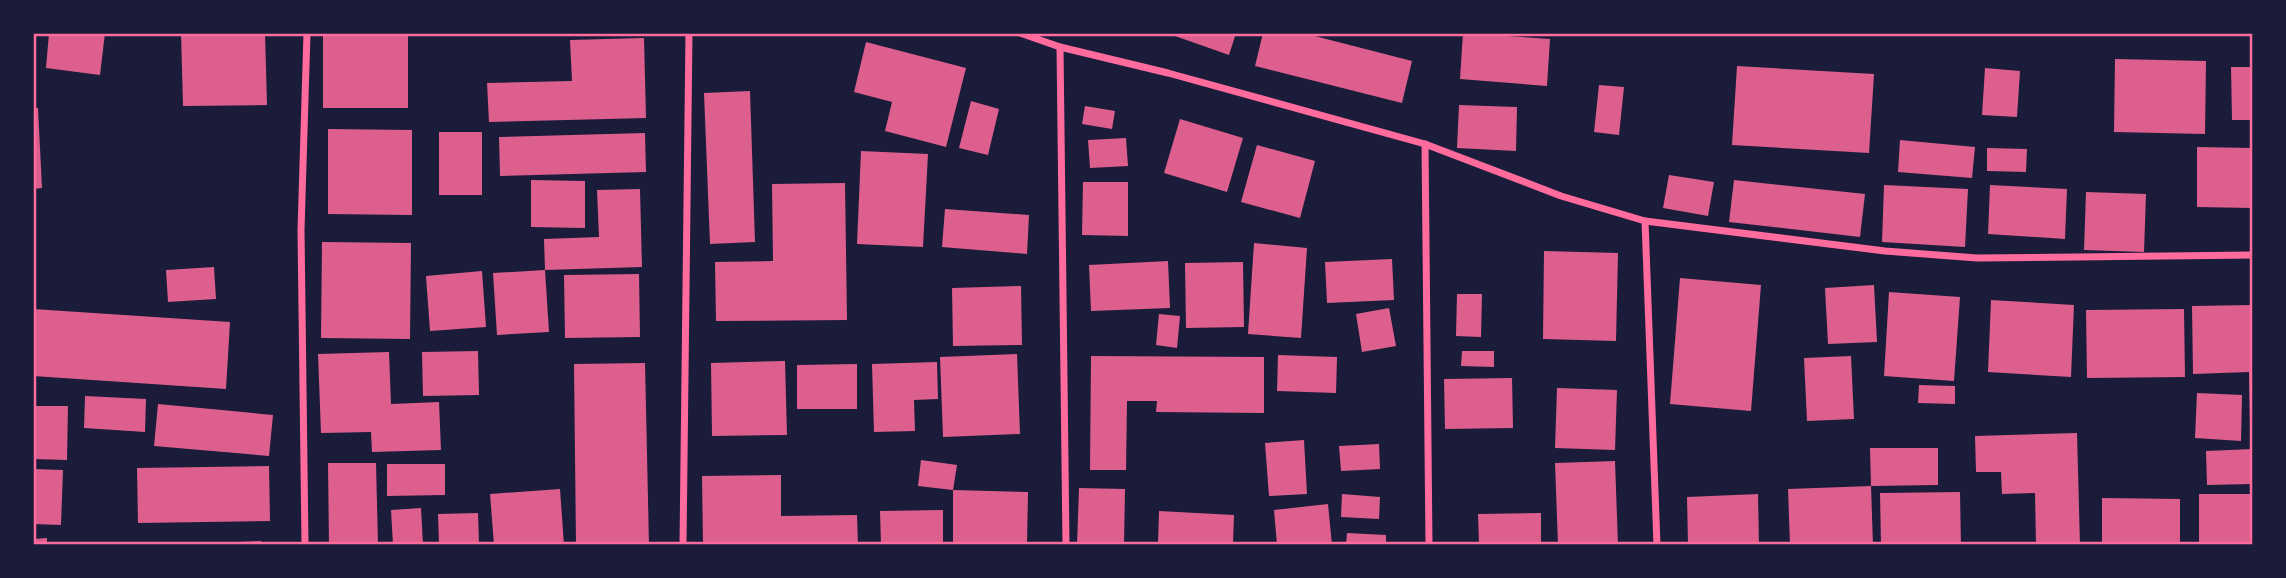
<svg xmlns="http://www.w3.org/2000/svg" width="2286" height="578" viewBox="0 0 2286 578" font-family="Commissioner,sans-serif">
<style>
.building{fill:#dd5f8e}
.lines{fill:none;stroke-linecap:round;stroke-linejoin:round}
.minor{stroke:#ff6b9d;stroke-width:7}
.neatline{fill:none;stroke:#ff6b9d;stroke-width:2.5}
</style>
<rect width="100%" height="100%" fill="#1b1b3a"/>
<g class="building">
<path d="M49,33H105L100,75L46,68Z"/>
<path d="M181,33H265L267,105L183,106Z"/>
<rect x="323" y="33" width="85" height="75"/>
<path d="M1176,33H1236L1229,55L1175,36Z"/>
<path d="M1263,33H1303L1412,61L1402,103L1255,66Z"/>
<path d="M1463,33L1550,39L1547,86L1460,79Z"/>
<path d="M644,38L646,118L489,122L487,83L572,81L570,40Z"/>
<path d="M866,42L966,68L946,147L885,131L892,102L854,92Z"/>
<path d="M2115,59L2206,61L2205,134L2114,132Z"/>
<path d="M1737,66L1874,74L1869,153L1732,145Z"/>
<path d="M2231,67H2253V120H2232Z"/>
<path d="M1985,68L2020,71L2017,117L1982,115Z"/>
<path d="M1599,85L1624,87L1619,135L1594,132Z"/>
<path d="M750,91L755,242L710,244L704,93Z"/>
<path d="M971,101L999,109L988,155L959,148Z"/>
<path d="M1459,105L1517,107L1516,151L1457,148Z"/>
<path d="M1085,106L1115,111L1112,129L1082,124Z"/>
<path d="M33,108H38L42,188L33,189Z"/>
<path d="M1180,119L1243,138L1227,192L1164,173Z"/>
<path d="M328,129L412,130V215L328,214Z"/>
<rect x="439" y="132" width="43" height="63"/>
<path d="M645,133L646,172L500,176L499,137Z"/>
<path d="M1126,138L1128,166L1090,168L1088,140Z"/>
<path d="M1900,140L1975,147L1972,178L1898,172Z"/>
<path d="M1257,145L1315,161L1300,218L1241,202Z"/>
<path d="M2197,147L2252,148V208L2197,207Z"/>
<path d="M1987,148L2027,149L2026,172L1987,171Z"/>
<path d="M861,151L928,154L923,247L857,244Z"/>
<path d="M1669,175L1714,182L1708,216L1663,208Z"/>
<path d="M531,180L585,181V228L531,227Z"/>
<path d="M1734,180L1865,194L1860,237L1729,222Z"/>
<path d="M1083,182H1128V236L1082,235Z"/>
<path d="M845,183L847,320L716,321L715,262L773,261L772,184Z"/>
<path d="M1884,185L1968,189L1965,247L1882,242Z"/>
<path d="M1990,185L2067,189L2065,239L1988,234Z"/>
<path d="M640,189L642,267L545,270L544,239L599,237L597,190Z"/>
<path d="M2086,192L2146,194L2144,252L2084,250Z"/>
<path d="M945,209L1029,215L1027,254L942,247Z"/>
<path d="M322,242L411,243L410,339L321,338Z"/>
<path d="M1254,243L1307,248L1301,338L1248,334Z"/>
<path d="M1544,251L1618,253L1616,341L1543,339Z"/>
<path d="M1392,259L1394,300L1327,303L1325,262Z"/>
<path d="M1168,261L1170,308L1091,311L1089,265Z"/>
<path d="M1243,262L1244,327L1186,328L1185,263Z"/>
<path d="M214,267L216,299L168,302L166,270Z"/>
<path d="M545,270L549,332L497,335L493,273Z"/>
<path d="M482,271L486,327L430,331L426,276Z"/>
<path d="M639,274L640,337L565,338L564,275Z"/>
<path d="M1680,278L1761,285L1751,411L1670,404Z"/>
<path d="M1874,285L1877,342L1828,344L1825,288Z"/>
<path d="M1021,286L1022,345L953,346L952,288Z"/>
<path d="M1889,292L1960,297L1954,381L1884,376Z"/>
<path d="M1457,294H1482L1481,337L1456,336Z"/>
<path d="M1991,300L2074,305L2071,377L1988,372Z"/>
<path d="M2253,305V423H2250L2249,372L2193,374L2192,306Z"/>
<path d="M1389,308L1396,346L1362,352L1356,314Z"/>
<path d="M33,309L230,322L226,389L33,376Z"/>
<path d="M2184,309L2185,377L2087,378L2086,310Z"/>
<path d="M1159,314L1180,316L1177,348L1156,345Z"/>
<path d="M478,351L479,395L423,396L422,352Z"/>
<path d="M1462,351H1494V367L1461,366Z"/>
<path d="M389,352L391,404L439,402L441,450L372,452L371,432L321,433L318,354Z"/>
<path d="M1017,354L1020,434L943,437L940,357Z"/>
<path d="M1278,355L1337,357L1336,393L1277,391Z"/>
<path d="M1091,356L1264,357V413L1156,412L1157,401H1127L1126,470H1090Z"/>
<path d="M1851,356L1854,419L1807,421L1804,358Z"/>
<path d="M785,361L787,435L712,436L711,363Z"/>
<path d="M937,362L938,399L914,400L915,431L874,432L872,364Z"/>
<path d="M645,363L649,545H576L574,364Z"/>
<path d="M857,364V409H797V365Z"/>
<path d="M1512,378L1513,428L1445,429L1444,379Z"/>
<path d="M1919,385L1955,386V404L1918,403Z"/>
<path d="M1557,388L1617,390L1615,450L1555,448Z"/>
<path d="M2197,393L2242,395L2241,441L2195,438Z"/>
<path d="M85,396L146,399L145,432L84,428Z"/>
<path d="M158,404L273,415L269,456L154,446Z"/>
<path d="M33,406H68L67,460L33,459Z"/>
<path d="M2077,433L2080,545H2036L2035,493L2002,494L2001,472H1976L1975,436Z"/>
<path d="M1304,440L1307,494L1269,496L1265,443Z"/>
<path d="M1379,444L1380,469L1341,471L1339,446Z"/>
<path d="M1870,448H1938V485L1871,486L1873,545H1790L1788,489L1871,486Z"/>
<path d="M2253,449V484L2207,485L2206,451Z"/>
<path d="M921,460L957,465L953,490L918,486Z"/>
<path d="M1615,461L1618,545H1558L1555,463Z"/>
<path d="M328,463H376L378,545H329Z"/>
<path d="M387,464H445V495L387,496Z"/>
<path d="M269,466L270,521L138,523L137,468Z"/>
<path d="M33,469L63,470L61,525L33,524Z"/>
<path d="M781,475V516L857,515L858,545H703L702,476Z"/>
<path d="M1079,488L1125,489L1124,545H1077Z"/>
<path d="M560,489L564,545H494L490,494Z"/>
<path d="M953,490L1028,492L1027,545H953Z"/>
<path d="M1960,492L1961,545H1881L1880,493Z"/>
<path d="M1342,494L1380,497L1379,519L1341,517Z"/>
<path d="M1758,494L1759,545H1688L1687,497Z"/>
<rect x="2199" y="494" width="54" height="51"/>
<path d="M2102,498L2180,499V545H2102Z"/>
<path d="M1328,504L1332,545H1277L1274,510Z"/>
<path d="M421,508L423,545H393L391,510Z"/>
<path d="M943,510V545H881L880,511Z"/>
<path d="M1159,511L1234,515L1233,545L1158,543Z"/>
<path d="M478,513L479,545H439L438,514Z"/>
<path d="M1541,513V545H1479L1478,514Z"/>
<path d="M1347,533L1386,535V545H1346Z"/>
<path d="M47,538V545H33V539Z"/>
<path d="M261,541V545H209V543Z"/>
</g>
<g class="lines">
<g class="minor">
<path d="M1020,33L1060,47L1168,73L1425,144L1561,196L1645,221L1885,251L1977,258L2253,255"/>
<path d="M1060,47L1066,545"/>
<path d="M1425,144L1429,545"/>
<path d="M1645,221L1657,545"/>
<path d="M305,545L301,230L307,33"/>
<path d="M683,545L689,33"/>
</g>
</g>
<rect width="2286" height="578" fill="none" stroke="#1b1b3a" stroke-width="70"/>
<rect x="35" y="35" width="2216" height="508" class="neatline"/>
</svg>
